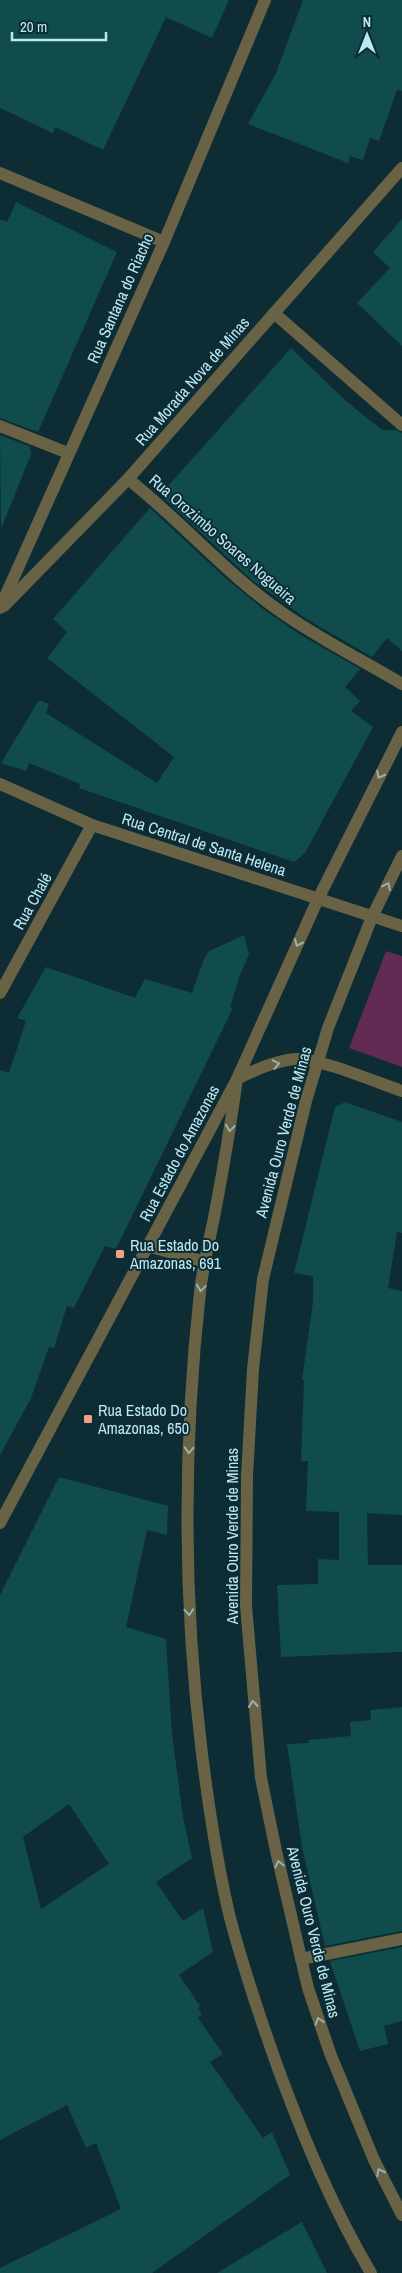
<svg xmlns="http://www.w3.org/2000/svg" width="402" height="2273" viewBox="0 0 402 2273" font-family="'Archivo Narrow',sans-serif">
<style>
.green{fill:#612b54}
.building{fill:#114c4d;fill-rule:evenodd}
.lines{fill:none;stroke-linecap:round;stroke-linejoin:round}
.minor{stroke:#696245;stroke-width:12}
.oneway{stroke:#9bb2ae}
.poi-dot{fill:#f49e86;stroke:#0d2c34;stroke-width:2}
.labels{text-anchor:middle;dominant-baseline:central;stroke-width:4;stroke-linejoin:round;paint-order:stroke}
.street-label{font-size:16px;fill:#bce8f4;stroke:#0d2c34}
.poi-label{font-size:16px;fill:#bce8f4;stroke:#0d2c34;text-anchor:start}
</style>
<rect width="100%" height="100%" fill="#0d2c34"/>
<path class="green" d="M386,951L402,956V1067L349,1048Z"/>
<g class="building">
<path d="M0,0H229L212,38L166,17L103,150L55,127L53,133L0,108Z"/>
<path d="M303,0H402V91L397,90L379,141L370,138L363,160L350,156L348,163L248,124L276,73Z"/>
<path d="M16,202L117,252L38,432L0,418V219L7,222Z"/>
<path d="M402,219V346L357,303L390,268L373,252Z"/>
<path d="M291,348L346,401L382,430H396L402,433V651L387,638L372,657L308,620L252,580L160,495Z"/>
<path d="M0,435L31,447L30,451L32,452L1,529Z"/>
<path d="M150,508L222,575L263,609L299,634L360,669L345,687L360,701L351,711L373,727L305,853L294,862L79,788L80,784L29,763L26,771L1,763L39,700L49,704L46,713L157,783L174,757L47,658L67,632L53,619Z"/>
<path d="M244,935L249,954L240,975L230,1007L233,1008L116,1249L105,1246L74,1308L67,1306L54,1348L49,1347L31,1398L0,1455V1070L9,1073L26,1021L17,1018L46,967L135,998L145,979L192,993L204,959L209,951Z"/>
<path d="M345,1102L402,1122V1233L397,1232L388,1288L402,1291V1515L367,1513L368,1565H402V1652L281,1657L277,1585L318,1584V1559L339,1560V1512L306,1511L308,1461H301L304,1380H302L313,1302V1276L294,1273L335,1107Z"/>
<path d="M59,1477L168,1506L167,1535L147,1530L126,1627L166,1639L172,1734L183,1817L192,1858L156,1882L183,1921L203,1908L213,1952L179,1975L200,2006L198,2008L202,2014L198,2018L223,2054L210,2062L263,2138L272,2132L290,2175L152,2273H0V2268L121,2209L96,2143L86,2148L67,2105L0,2140V1595ZM69,1804L109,1864L41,1909L23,1837Z"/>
<path d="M402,1707V1931L325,1946L302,1847L287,1744L309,1743L308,1740L351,1736L350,1722L371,1720L370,1710Z"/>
<path d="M402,1947V2021L384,2026L388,2044L360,2051L330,1961Z"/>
<path d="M302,2222L327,2273H217Z"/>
</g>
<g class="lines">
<g class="minor">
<path d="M0,173L164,242"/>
<path d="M274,313L402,425"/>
<path d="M0,426L68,453"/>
<path d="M128,479C184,523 230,579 290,618C326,642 365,662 402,684"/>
<path d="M4,606L128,479L402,168"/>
<path d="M0,608L164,242L265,0"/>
<path d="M0,784L92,825L402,926"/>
<path d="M402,856L372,917L328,1028L306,1101L263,1279L253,1369L247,1476L246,1606L261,1778L276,1851L308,1988L330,2053L374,2160L402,2215"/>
<path d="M0,993L92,825"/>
<path d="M237,1079C231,1122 224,1165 216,1207C211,1235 203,1264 200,1292C183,1446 183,1601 202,1754C209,1809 217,1864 230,1918C244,1970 261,2021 279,2071C305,2141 333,2209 371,2273"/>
<path d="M237,1079C255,1070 274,1061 295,1059C317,1057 378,1083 402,1091"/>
<path d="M147,1246L206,1262"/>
<path d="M0,1523L237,1079L318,899L402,732"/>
<path d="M301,1959L402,1939"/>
</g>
</g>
<defs><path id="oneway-chevron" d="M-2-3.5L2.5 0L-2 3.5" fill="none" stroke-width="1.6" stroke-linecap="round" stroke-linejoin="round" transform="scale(1.25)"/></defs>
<g class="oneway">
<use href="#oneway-chevron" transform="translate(380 775) rotate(117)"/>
<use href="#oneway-chevron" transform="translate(387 886) rotate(-64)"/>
<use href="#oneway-chevron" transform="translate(298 943) rotate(114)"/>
<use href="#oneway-chevron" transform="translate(276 1064) rotate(-13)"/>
<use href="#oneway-chevron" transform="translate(230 1128) rotate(98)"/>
<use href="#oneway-chevron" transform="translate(201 1288) rotate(98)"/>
<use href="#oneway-chevron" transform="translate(189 1450) rotate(92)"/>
<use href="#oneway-chevron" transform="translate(189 1612) rotate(86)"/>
<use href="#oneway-chevron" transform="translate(253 1704) rotate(-96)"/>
<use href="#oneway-chevron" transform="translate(279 1864) rotate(-103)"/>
<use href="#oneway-chevron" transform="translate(319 2021) rotate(-108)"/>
<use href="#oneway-chevron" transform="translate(380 2172) rotate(-117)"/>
</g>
<g class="poi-dot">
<rect x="115" y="1249" width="10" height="10" rx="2.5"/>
<rect x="83" y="1414" width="10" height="10" rx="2.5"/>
</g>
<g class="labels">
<g class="street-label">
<text transform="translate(120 298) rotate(-66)">Rua Santana do Riacho</text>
<text transform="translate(192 381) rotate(-49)">Rua Morada Nova de Minas</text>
<text transform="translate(223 539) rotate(41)">Rua Orozimbo Soares Nogueira</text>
<text transform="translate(204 844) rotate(18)">Rua Central de Santa Helena</text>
<text transform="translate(32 901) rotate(-61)">Rua Chalé</text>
<text transform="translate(283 1132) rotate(-75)">Avenida Ouro Verde de Minas</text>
<text transform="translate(179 1153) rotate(-62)">Rua Estado do Amazonas</text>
<text transform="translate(232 1536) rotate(-90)">Avenida Ouro Verde de Minas</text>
<text transform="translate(314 1932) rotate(76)">Avenida Ouro Verde de Minas</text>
</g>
<g class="poi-label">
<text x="130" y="1245">Rua Estado Do<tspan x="130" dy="18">Amazonas, 691</tspan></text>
<text x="98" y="1410">Rua Estado Do<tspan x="98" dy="18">Amazonas, 650</tspan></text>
</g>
</g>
<g transform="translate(367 35)" stroke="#0d2c34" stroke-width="4" paint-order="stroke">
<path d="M0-4L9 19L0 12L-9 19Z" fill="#bce8f4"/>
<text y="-8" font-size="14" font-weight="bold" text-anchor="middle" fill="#bce8f4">N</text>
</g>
<path d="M12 32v8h94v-8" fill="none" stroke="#bce8f4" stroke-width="2.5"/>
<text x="20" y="32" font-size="15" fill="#bce8f4" stroke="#0d2c34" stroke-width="4" paint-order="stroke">20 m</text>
</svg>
